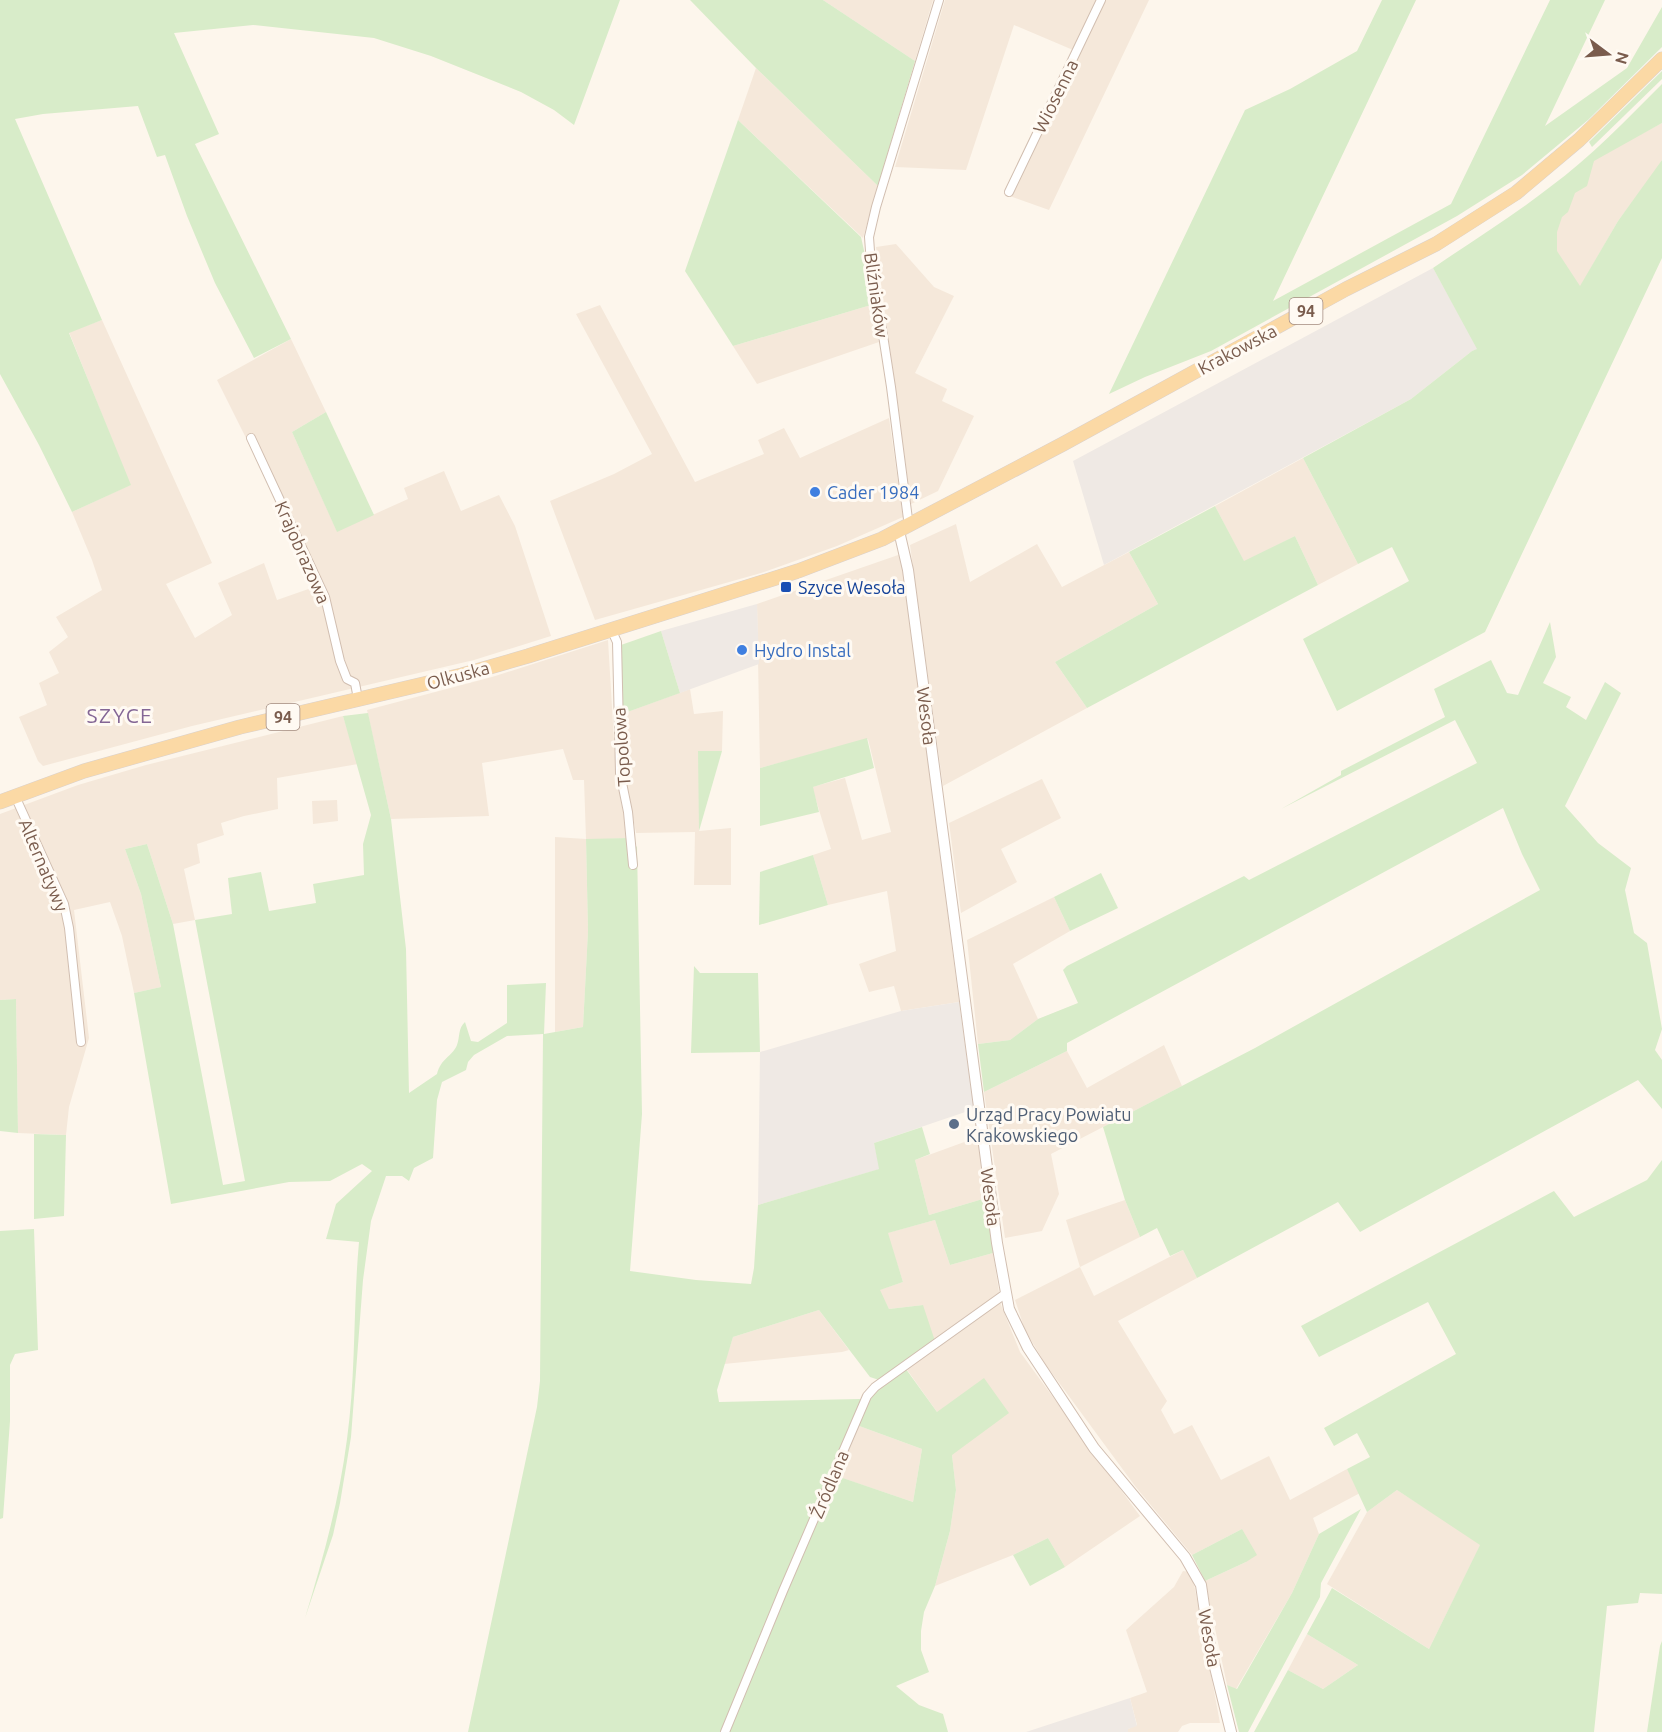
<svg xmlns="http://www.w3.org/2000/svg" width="1662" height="1732" viewBox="0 0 1662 1732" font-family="Ubuntu,sans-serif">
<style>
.residential{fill:#f5e8da}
.industrial{fill:#efe9e4}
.green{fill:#d8ecc9;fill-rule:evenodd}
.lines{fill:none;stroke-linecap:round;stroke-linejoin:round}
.minor-casing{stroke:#d1beb0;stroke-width:10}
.tertiary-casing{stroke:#d1beb0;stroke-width:12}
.primary-casing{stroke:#dad1cd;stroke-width:15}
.minor{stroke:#fff;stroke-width:8}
.tertiary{stroke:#fff;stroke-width:10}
.primary{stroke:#fbd9a5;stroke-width:14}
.shop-dot{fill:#3f7fe0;stroke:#fffaf3;stroke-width:2}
.transit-dot{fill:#1a4fb4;stroke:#fffaf3;stroke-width:2}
.service-dot{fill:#5c6f8a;stroke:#fffaf3;stroke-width:2}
.labels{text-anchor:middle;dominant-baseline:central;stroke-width:6;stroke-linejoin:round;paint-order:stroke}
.shield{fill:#fffaf3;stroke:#a28b7f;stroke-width:1.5}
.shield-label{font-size:16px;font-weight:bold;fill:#7a5c4d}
.street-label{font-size:18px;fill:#7a5c4d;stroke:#fffaf3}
.shop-label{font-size:18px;fill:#366cbe;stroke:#fffaf3;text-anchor:start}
.transit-label{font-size:18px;fill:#164399;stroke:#fffaf3;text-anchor:start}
.service-label{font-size:18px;fill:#4e5e75;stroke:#fffaf3;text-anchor:start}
.quarter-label{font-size:21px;letter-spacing:1.5px;fill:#846695;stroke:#fffaf3}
</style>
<rect width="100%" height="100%" fill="#fdf6ec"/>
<g class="residential">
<path d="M823,0H933L915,61Z"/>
<path d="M945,0H1149L1049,210L1004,194L1073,50L1014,25L966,170L895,167Z"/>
<path d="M756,68L878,186L863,238L738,120Z"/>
<path d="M1662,123V160L1659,166L1618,221L1580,287L1549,240L1563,183L1603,154Z"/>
<path d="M896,244L934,287L954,296L915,373L947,389L942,401L974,416L938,491L911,504L876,247Z"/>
<path d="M600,305L695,482L764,454L758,440L784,428L800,458L889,418L903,517L837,546L761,573L595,620L550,501L614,474L652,454L576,314Z"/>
<path d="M871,305L879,342L757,384L733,346Z"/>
<path d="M102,320L212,563L166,584L195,638L232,615L218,583L264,563L277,600L317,586L283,512L217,380L291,339L326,412L292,432L337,531L408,499L404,488L444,471L461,511L499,495L515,526L551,636L474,660L192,726L43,766L38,761L19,717L47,705L39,683L59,673L49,652L68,637L56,617L102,590L92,560L72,512L130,485L69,332Z"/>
<path d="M1303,458L1358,564L1318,585L1295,536L1244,562L1215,506Z"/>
<path d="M956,524L970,582L1037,544L1062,587L1129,552L1158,604L1055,662L1087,708L943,786L910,545Z"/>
<path d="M901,554L959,1002L901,1011L894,986L869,992L859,964L896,951L887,891L828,905L813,855L831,849L812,787L845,778L862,840L891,832L868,739L760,768L757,604Z"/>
<path d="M608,640L616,774L628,838L586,840L588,931L583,1027L555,1032V837L586,839L584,780H573L563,749L482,763L489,816L391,819L367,710L492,677Z"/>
<path d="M690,689L694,714L723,711L722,751H699V831L731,828V885H694L695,832L636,833L623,764L622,714Z"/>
<path d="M343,716L358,764L277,778L278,809L244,816L221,823L224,835L197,844L200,863L184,869L195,920L173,924L147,844L125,849L141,894L161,987L134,993L122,936L110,902L74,910L89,1038L69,1107L66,1135L18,1133L16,999L0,1000V814L78,785L146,765Z"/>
<path d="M1042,779L1061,818L1001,849L1017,882L961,913L949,823Z"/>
<path d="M337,800L338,821L313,824L312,801Z"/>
<path d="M1054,897L1070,931L1013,964L1038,1019L1010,1040L978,1044L967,940Z"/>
<path d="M1164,1045L1182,1086L1051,1154L1059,1194L1042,1231L1005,1238L984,1092L1067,1051L1087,1088Z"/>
<path d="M978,1137L986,1198L929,1215L915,1160Z"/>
<path d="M1125,1200L1140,1237L1080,1267L1094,1296L1183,1250L1197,1278L1118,1321L1167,1401L1161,1410L1174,1434L1192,1425L1221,1480L1269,1456L1290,1500L1347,1469L1360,1493L1313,1518L1319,1534L1292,1593L1236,1689L1227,1685L1205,1581L1246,1562L1242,1529L1192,1555L1135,1486L1046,1365L1025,1330L1015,1300L1080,1267L1066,1220Z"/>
<path d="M935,1220L950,1265L993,1253L1001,1305L1020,1352L1140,1516L1065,1567L1048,1538L1013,1555L935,1586L950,1531L956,1490L952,1455L937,1412L903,1364L923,1305L889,1309L879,1290L903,1282L887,1233Z"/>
<path d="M819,1310L849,1350L842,1352L724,1364L733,1337Z"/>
<path d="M851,1423L922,1449L913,1502L830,1474Z"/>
<path d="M1397,1490L1481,1544L1429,1649L1327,1584L1367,1512Z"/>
<path d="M1183,1571L1190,1572L1195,1589L1220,1723H1190L1182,1726L1178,1732H1128V1729L1137,1725L1130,1698L1147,1692L1126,1630L1174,1587Z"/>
<path d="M1307,1634L1358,1665L1323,1689L1288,1670Z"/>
</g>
<g class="industrial">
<path d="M1433,268L1478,349L1472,351L1411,399L1104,565L1073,461Z"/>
<path d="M757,604L759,664L680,693L661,631Z"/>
<path d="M959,1002L974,1109L874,1143L880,1169L758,1205L760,1052L901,1011Z"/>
<path d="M1130,1698L1137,1726L1128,1729V1732H1026Z"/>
</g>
<g class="green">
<path d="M0,0H620L574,125L554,110L521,92L431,56L374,38L253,25L174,33L219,134L195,144L291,339L254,358L215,283L187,216L165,155L157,157L138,106L43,114L15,119L102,320L69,333L131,485L72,512L39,445L0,374Z"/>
<path d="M690,0H823L915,61L878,186L756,68Z"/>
<path d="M1382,0H1416L1273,301L1451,204L1550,0H1605L1545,126L1627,68L1662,7V47L1588,120L1522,175L1457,216L1211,351L1145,377L1109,394L1245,110L1290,89L1357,51Z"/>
<path d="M1662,71V79L1592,147L1589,142Z"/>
<path d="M1662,84V123L1594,161L1587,186L1575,193L1568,212L1562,217L1557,232V251L1580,286L1618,221L1662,160V258L1485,632L1337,711L1303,639L1409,581L1392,547L1358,564L1303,458L1411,399L1472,351L1477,349L1433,268C1472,241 1513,216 1550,187C1591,157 1626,120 1662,84Z"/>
<path d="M738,120L861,237L868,268L871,305L733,346L685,271Z"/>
<path d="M326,412L374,515L337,532L292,432Z"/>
<path d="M1215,506L1244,561L1295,536L1318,585L1087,708L1055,662L1158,604L1129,552Z"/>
<path d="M1550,622L1556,657L1543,683L1571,697L1566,707L1586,720L1605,682L1621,693L1565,806L1598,843L1631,868L1625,890L1634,933L1647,943L1662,1029L1655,1050L1662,1060V1109L1638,1080L1360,1232L1338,1202L1197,1278L1183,1250L1170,1256L1157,1228L1140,1237L1125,1200L1103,1127L1255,1048L1540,890L1522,854L1503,808L1067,1043V1051L984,1092L978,1044L1010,1040L1038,1019L1078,1003L1063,970L1067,966L1244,876L1249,880L1477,763L1455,720L1281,809L1341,775V771L1445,717L1434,689L1491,660L1507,693L1518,695Z"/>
<path d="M661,631L680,693L622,714L621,645Z"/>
<path d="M368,713L391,819L406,949L409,1093L437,1074C441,1058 452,1057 457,1045C460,1037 458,1028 465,1022L471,1041L478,1042L507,1023V985L546,983L544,1034L583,1027L588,931L586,839L628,838L637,847L642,1114L630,1271L696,1280L751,1284L754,1268L758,1205L879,1169L874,1143L922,1127L930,1154L915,1160L929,1215L986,1198L993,1253L950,1265L935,1220L888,1233L903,1282L880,1290L889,1309L923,1305L935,1341L903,1365L937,1412L984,1378L1009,1413L952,1455L956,1490L950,1531L935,1586L924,1612L921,1631V1650L929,1672L896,1686L919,1705L943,1714L948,1732H468L537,1407L540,1381L543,1034L507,1036L474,1055L468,1062L466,1070L442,1082L437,1100L433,1158L414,1168L409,1181L402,1176H386L371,1221L363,1280L351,1437L340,1503L333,1535L305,1618C323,1558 339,1502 347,1439C356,1375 353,1307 359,1242L326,1239L336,1204L372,1171L362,1164L330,1181L289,1182L171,1204L134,993L161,987L141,894L125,849L147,844L173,924L223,1185L245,1181L195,920L232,914L228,878L261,872L269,911L316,903L313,884L364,875L363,844L371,815L343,716ZM819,1310L870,1377L879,1380L861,1399L719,1402L717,1390L733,1337ZM851,1423L922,1449L913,1502L831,1474Z"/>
<path d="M867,738L874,768L813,787L819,812L760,826V768Z"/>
<path d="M698,751H722L699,831Z"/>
<path d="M813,855L828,905L759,925L760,872Z"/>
<path d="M1101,873L1118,908L1070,931L1054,897Z"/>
<path d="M694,966L700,973H758L760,1052L691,1053Z"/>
<path d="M16,999L18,1133L0,1131V1000Z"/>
<path d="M34,1134L66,1135L64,1216L34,1219Z"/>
<path d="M1662,1160V1594L1640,1593L1638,1603L1607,1606L1594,1732H1254L1288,1670L1323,1689L1358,1665L1307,1634L1332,1588L1429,1649L1480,1545L1397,1490L1367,1512L1347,1469L1370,1457L1357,1433L1334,1446L1324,1428L1456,1354L1428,1302L1319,1357L1301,1326L1554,1191L1574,1217L1647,1180Z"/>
<path d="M34,1229L38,1350L15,1354L10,1365V1421L3,1518L0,1519V1231Z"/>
<path d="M1361,1509L1321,1583L1320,1597L1248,1732H1239L1227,1685L1237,1689L1292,1593L1319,1534Z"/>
<path d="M1242,1529L1257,1555L1246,1562L1205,1581L1192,1555Z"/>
<path d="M1048,1538L1065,1567L1030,1586L1013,1555Z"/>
<path d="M1662,1641V1732H1647L1660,1646Z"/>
</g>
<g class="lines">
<defs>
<g id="minor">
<path d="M1009,192L1101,0"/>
<path d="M251,438L325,597L340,661L347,679L355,683L358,699"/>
<path d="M909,527L891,387L870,251L869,237L876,207L939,0"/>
<path d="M611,629L617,642L620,773L628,812L633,865"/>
<path d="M15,796L64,904L69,928L81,1042"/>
<path d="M725,1732L783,1591L867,1396L875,1387L1005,1294"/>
</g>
<path id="tertiary" d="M899,531L908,570L997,1243L1009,1309L1028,1348L1094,1448L1185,1557L1201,1585L1210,1647L1231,1732"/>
<path id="primary" d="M0,802L84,771L240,727L462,675L528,656L798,571L882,539L1063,444L1346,289L1436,244L1516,193L1579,140L1662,59"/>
</defs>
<use href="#minor" class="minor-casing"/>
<use href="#tertiary" class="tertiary-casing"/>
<use href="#primary" class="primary-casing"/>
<use href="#minor" class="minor"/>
<use href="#tertiary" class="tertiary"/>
<use href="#primary" class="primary"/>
</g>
<g class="shop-dot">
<circle cx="815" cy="492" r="6"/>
<circle cx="742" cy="650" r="6"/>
</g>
<rect class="transit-dot" x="780" y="581" width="12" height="12" rx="3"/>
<circle class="service-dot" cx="954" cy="1124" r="6"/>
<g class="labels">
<g class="shield">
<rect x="1289.5" y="298" width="33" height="26" rx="4.5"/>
<rect x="266.5" y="704" width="33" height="26" rx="4.5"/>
</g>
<g class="shield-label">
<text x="1306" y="311">94</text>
<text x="283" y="717">94</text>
</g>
<g class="street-label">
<text transform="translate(1055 96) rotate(-64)">Wiosenna</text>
<text transform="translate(877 295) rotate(82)">Bliźniaków</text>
<text transform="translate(1237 349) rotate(-28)">Krakowska</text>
<text transform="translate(303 552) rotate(66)">Krajobrazowa</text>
<text transform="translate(458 675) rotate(-15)">Olkuska</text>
<text transform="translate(927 716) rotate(83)">Wesoła</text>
<text transform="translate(621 747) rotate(-94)">Topolowa</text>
<text transform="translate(44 865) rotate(67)">Alternatywy</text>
<text transform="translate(991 1197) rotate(83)">Wesoła</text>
<text transform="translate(829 1484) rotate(-67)">Źródlana</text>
<text transform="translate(1210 1638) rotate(80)">Wesoła</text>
</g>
<g class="shop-label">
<text x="827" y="492">Cader 1984</text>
<text x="754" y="650">Hydro Instal</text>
</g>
<g class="transit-label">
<text x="798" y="587">Szyce Wesoła</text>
</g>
<g class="service-label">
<text x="966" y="1114">Urząd Pracy Powiatu<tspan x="966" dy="21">Krakowskiego</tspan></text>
</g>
<g class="quarter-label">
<text x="120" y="715">SZYCE</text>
</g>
</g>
<g transform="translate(1608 54) rotate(106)" stroke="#fffaf3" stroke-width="4.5" paint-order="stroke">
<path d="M0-4.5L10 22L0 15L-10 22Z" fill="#7a5c4d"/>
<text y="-9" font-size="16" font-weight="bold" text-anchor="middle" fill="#7a5c4d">N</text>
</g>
</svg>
